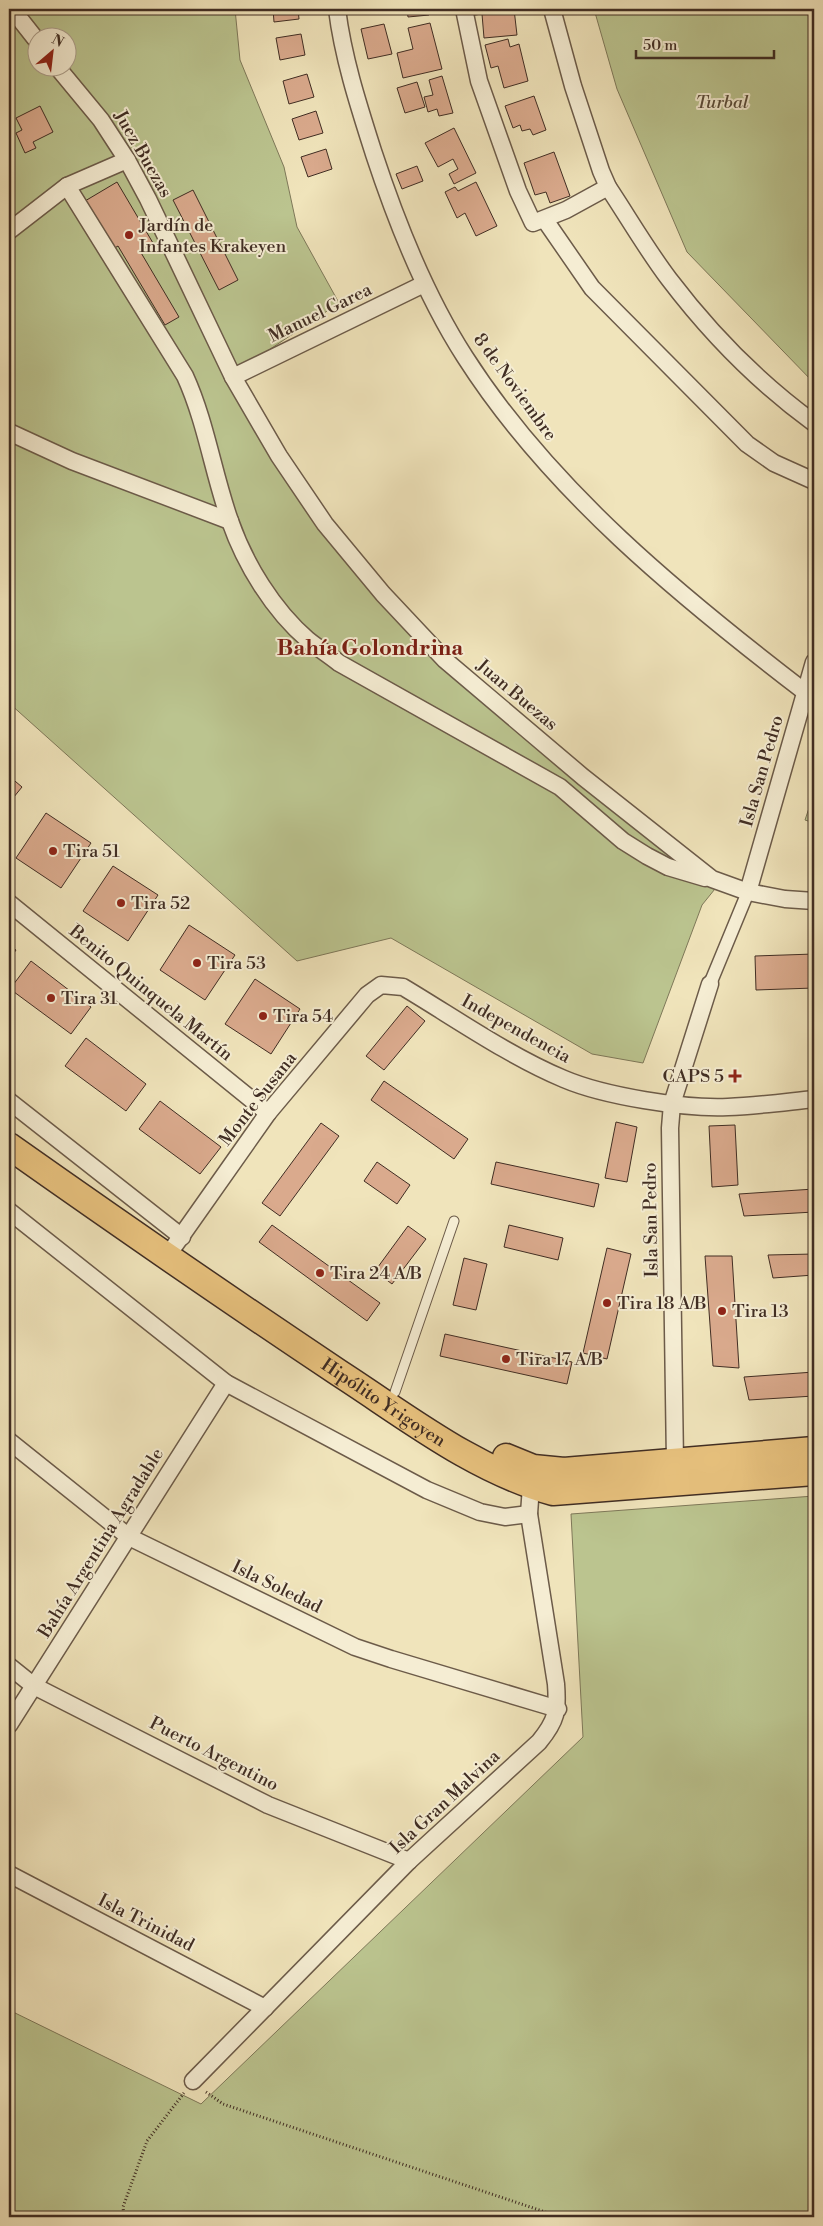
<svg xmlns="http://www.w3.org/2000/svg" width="823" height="2226" viewBox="0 0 823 2226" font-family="'Libre Bodoni',serif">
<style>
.green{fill:#bbc48f;stroke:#7e7859;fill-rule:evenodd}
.building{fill:#daaa8d;stroke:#402d23}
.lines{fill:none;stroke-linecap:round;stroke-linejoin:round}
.service-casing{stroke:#6c5b49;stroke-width:11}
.pedestrian-casing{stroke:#6c5b49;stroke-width:15}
.minor-casing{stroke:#6c5b49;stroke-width:19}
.primary-casing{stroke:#402d23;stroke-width:29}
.path{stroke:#402d23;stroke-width:3;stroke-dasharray:1 2.5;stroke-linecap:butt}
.service{stroke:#f5edd3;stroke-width:9}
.pedestrian{stroke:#f5edd3;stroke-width:12}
.minor{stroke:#f5edd3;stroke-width:16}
.primary{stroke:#e8c27e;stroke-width:26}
.poi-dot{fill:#8f2418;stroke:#f5edd3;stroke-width:2}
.labels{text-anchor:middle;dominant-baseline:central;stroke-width:4;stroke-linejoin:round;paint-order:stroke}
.park-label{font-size:18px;font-style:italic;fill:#594b39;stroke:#f5edd3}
.street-label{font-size:18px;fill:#402d23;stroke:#f5edd3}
.poi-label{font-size:18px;fill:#402d23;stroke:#f5edd3;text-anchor:start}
.district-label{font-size:22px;font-weight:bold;fill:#7a1f14;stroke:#f5edd3}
</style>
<rect width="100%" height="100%" fill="#f0e4bb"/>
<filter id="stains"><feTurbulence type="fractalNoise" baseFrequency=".004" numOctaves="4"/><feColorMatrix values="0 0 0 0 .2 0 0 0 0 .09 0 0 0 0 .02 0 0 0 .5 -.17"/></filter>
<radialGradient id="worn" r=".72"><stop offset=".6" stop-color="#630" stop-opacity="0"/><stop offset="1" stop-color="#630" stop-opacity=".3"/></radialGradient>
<g class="green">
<path d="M9,9H235L240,60L284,167L297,227L339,303L230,376L322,525L442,661L723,879L702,905L643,1063L592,1054L391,938L297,961L9,703ZM38,38H68V68H38Z"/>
<path d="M594,9H814V383L687,252L617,89Z"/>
<path d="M814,793V823L805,820Z"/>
<path d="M814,1496V2217H9V2010L201,2104L583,1737L571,1514Z"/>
</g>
<g class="building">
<path d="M273,9H298L299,19L274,22Z"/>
<path d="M407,9H429V15L408,17Z"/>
<path d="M475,9H514L517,35L484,38L482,14L475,15Z"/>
<path d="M430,23L442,69L403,78L397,53L413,49L408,28Z"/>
<path d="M384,24L392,54L368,59L361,29Z"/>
<path d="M301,34L305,55L280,60L276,38Z"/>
<path d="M508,39L510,47L519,44L528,81L504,88L498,66L491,68L485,45Z"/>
<path d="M307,74L314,97L289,104L283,81Z"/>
<path d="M442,76L453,113L439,116L437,109L428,112L424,97L433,95L429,80Z"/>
<path d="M417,82L425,107L405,113L397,88Z"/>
<path d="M534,96L546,130L533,135L530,129L522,131L520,125L513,128L505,106Z"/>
<path d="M40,106L53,132L33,142L36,148L25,153L16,133L22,130L16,118Z"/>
<path d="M316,111L323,133L299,140L292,119Z"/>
<path d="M454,128L476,173L454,184L449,174L458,169L453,159L438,167L425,143Z"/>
<path d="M326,149L332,169L308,177L301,157Z"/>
<path d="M554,152L570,196L550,203L546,192L535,195L524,163Z"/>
<path d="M417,166L423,181L402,189L396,174Z"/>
<path d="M117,182L153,243L140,251L179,317L165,325L118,246L113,249L85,201Z"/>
<path d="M476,182L497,226L476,236L465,213L457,218L445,192L455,187L458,191Z"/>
<path d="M193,190L238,280L219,290L173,200Z"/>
<path d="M9,776L22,787L9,803Z"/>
<path d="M46,813L91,843L61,888L16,858Z"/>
<path d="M113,866L158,895L128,941L83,911Z"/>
<path d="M189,925L235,955L205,1000L160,970Z"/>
<path d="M9,945L16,950L9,960Z"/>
<path d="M814,954V988L756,990L755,956Z"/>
<path d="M31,961L91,1007L71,1034L10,989Z"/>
<path d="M255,979L300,1009L271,1054L225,1024Z"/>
<path d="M407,1006L425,1021L384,1070L366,1056Z"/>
<path d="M86,1038L146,1084L126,1111L65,1066Z"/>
<path d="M384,1081L468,1139L454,1159L371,1100Z"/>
<path d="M160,1101L221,1147L200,1174L139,1129Z"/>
<path d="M616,1122L637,1127L627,1182L605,1178Z"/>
<path d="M321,1123L339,1136L280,1216L262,1203Z"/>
<path d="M735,1125L738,1185L712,1187L709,1126Z"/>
<path d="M377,1162L410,1185L397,1204L364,1181Z"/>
<path d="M496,1162L599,1184L594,1207L491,1184Z"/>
<path d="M814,1189V1212L744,1216L739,1194Z"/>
<path d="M272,1225L380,1303L367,1321L259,1242Z"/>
<path d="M509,1225L563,1238L558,1260L504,1247Z"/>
<path d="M408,1226L426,1239L392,1284L375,1271Z"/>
<path d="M607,1248L631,1254L607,1359L583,1353Z"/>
<path d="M814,1254V1275L773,1278L768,1255Z"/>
<path d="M705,1256H732L739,1368L713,1366Z"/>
<path d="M464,1258L487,1264L476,1310L453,1305Z"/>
<path d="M445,1334L572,1362L567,1384L440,1356Z"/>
<path d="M814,1372V1396L749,1400L744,1377Z"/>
</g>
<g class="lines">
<defs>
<path id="service" d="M395,1392L454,1221"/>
<path id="pedestrian" d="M710,984L748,892"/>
<g id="minor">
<path d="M12,9L38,42"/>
<path d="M337,9C343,58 359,107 374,154C397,224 425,295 465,357C550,490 681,597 805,692"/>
<path d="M464,9L479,81L518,191L533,223L566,210L608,187"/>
<path d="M552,9L573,86L601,171L608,187C628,217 647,250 669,279C710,333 759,383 814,423"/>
<path d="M58,68L101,120L127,160L148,199L233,377L279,456L325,524L383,594L445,660L583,777L712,879L748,892L785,899L814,901"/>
<path d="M67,186L185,376C206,422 213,473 230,521C245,564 273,610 308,640C318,648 329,655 339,663L560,787L623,841L647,856L668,867L705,878"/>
<path d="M545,220L592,288L747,444L774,463L814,481"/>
<path d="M9,231L67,186L127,160"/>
<path d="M233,377L424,284"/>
<path d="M9,432L72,461L230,521"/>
<path d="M748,892L814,662"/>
<path d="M9,903L268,1113"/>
<path d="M9,1101L182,1237"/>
<path d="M9,1211L226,1383L427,1490L480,1512L505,1517L529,1514"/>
<path d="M175,1245L268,1113L367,995L381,985L403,987C455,1018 509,1056 564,1079C604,1096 684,1109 728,1107C756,1106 785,1102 814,1099"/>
<path d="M9,1441L129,1537L355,1647L391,1659L558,1709"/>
<path d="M675,1462L670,1128L672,1104L710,984"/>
<path d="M9,1666L34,1686L268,1805L409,1861"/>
<path d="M9,1725L226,1383"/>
<path d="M9,1874L265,2008"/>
<path d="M193,2081L409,1861L539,1742C557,1720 558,1711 556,1684L529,1514L531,1486"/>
</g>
<g id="primary">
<path id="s1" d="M9,1146C118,1223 228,1299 339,1373C407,1417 474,1470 553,1492L814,1472"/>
<path d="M506,1457L533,1468L564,1471L814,1450"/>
</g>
</defs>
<use href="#service" class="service-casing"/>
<use href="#pedestrian" class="pedestrian-casing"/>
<use href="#minor" class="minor-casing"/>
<use href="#primary" class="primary-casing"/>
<g class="path">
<path d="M206,2092L223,2104L560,2217"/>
<path d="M124,2217L123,2207L147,2141L184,2093"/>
</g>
<use href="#service" class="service"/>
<use href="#pedestrian" class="pedestrian"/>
<use href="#minor" class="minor"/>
<use href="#primary" class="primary"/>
</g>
<g class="poi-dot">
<circle cx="129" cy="235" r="5"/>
<circle cx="53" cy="851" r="5"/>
<circle cx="121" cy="903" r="5"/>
<circle cx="197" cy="963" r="5"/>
<circle cx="51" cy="998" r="5"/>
<circle cx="263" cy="1016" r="5"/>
<path d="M732.5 1068.5h5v5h5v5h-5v5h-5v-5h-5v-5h5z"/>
<circle cx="320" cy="1273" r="5"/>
<circle cx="607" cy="1303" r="5"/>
<circle cx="722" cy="1311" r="5"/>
<circle cx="506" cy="1359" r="5"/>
</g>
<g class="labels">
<g class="park-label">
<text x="722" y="102">Turbal</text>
</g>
<g class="street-label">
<text transform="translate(143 154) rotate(60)">Juez Buezas</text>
<text transform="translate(320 313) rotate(-26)">Manuel Garea</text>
<text transform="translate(515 387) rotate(54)">8 de Noviembre</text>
<text transform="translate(517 695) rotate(40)">Juan Buezas</text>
<text transform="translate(762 771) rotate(-74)">Isla San Pedro</text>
<text transform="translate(151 993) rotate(39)">Benito Quinquela Martín</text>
<text transform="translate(516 1029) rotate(29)">Independencia</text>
<text transform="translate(258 1099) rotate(-52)">Monte Susana</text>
<text transform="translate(651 1220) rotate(-91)">Isla San Pedro</text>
<text stroke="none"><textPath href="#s1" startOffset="454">Hipólito Yrigoyen</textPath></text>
<text transform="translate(101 1543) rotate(-58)">Bahía Argentina Agradable</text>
<text transform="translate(277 1587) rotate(26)">Isla Soledad</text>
<text transform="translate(214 1754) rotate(27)">Puerto Argentino</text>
<text transform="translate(445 1802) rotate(-43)">Isla Gran Malvina</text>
<text transform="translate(146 1923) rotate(27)">Isla Trinidad</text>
</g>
<g class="poi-label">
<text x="139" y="225">Jardín de<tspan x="139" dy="21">Infantes Krakeyen</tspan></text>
<text x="63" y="851">Tira 51</text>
<text x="131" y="903">Tira 52</text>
<text x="207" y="963">Tira 53</text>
<text x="61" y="998">Tira 31</text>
<text x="273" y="1016">Tira 54</text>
<text x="724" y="1076" text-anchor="end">CAPS 5</text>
<text x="330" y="1273">Tira 24 A/B</text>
<text x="617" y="1303">Tira 18 A/B</text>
<text x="732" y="1311">Tira 13</text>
<text x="516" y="1359">Tira 17 A/B</text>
</g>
<g class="district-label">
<text x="370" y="648">Bahía Golondrina</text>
</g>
</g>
<rect width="823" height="2226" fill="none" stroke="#f0e4bb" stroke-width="30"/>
<rect x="10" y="10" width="803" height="2206" fill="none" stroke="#402d23" stroke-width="2.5"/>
<rect x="15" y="15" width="793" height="2196" fill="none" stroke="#402d23"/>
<g transform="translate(52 52) rotate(28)"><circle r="24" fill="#f5edd3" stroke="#ada08d"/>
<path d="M0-4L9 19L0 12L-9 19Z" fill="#8f2418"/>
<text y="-8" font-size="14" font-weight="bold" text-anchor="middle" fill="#402d23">N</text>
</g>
<path d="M636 50v8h138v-8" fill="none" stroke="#402d23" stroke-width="2.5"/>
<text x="643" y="50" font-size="15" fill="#402d23" stroke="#f5edd3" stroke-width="4" paint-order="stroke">50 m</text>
<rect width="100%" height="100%" filter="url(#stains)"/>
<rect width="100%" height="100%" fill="url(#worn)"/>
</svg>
